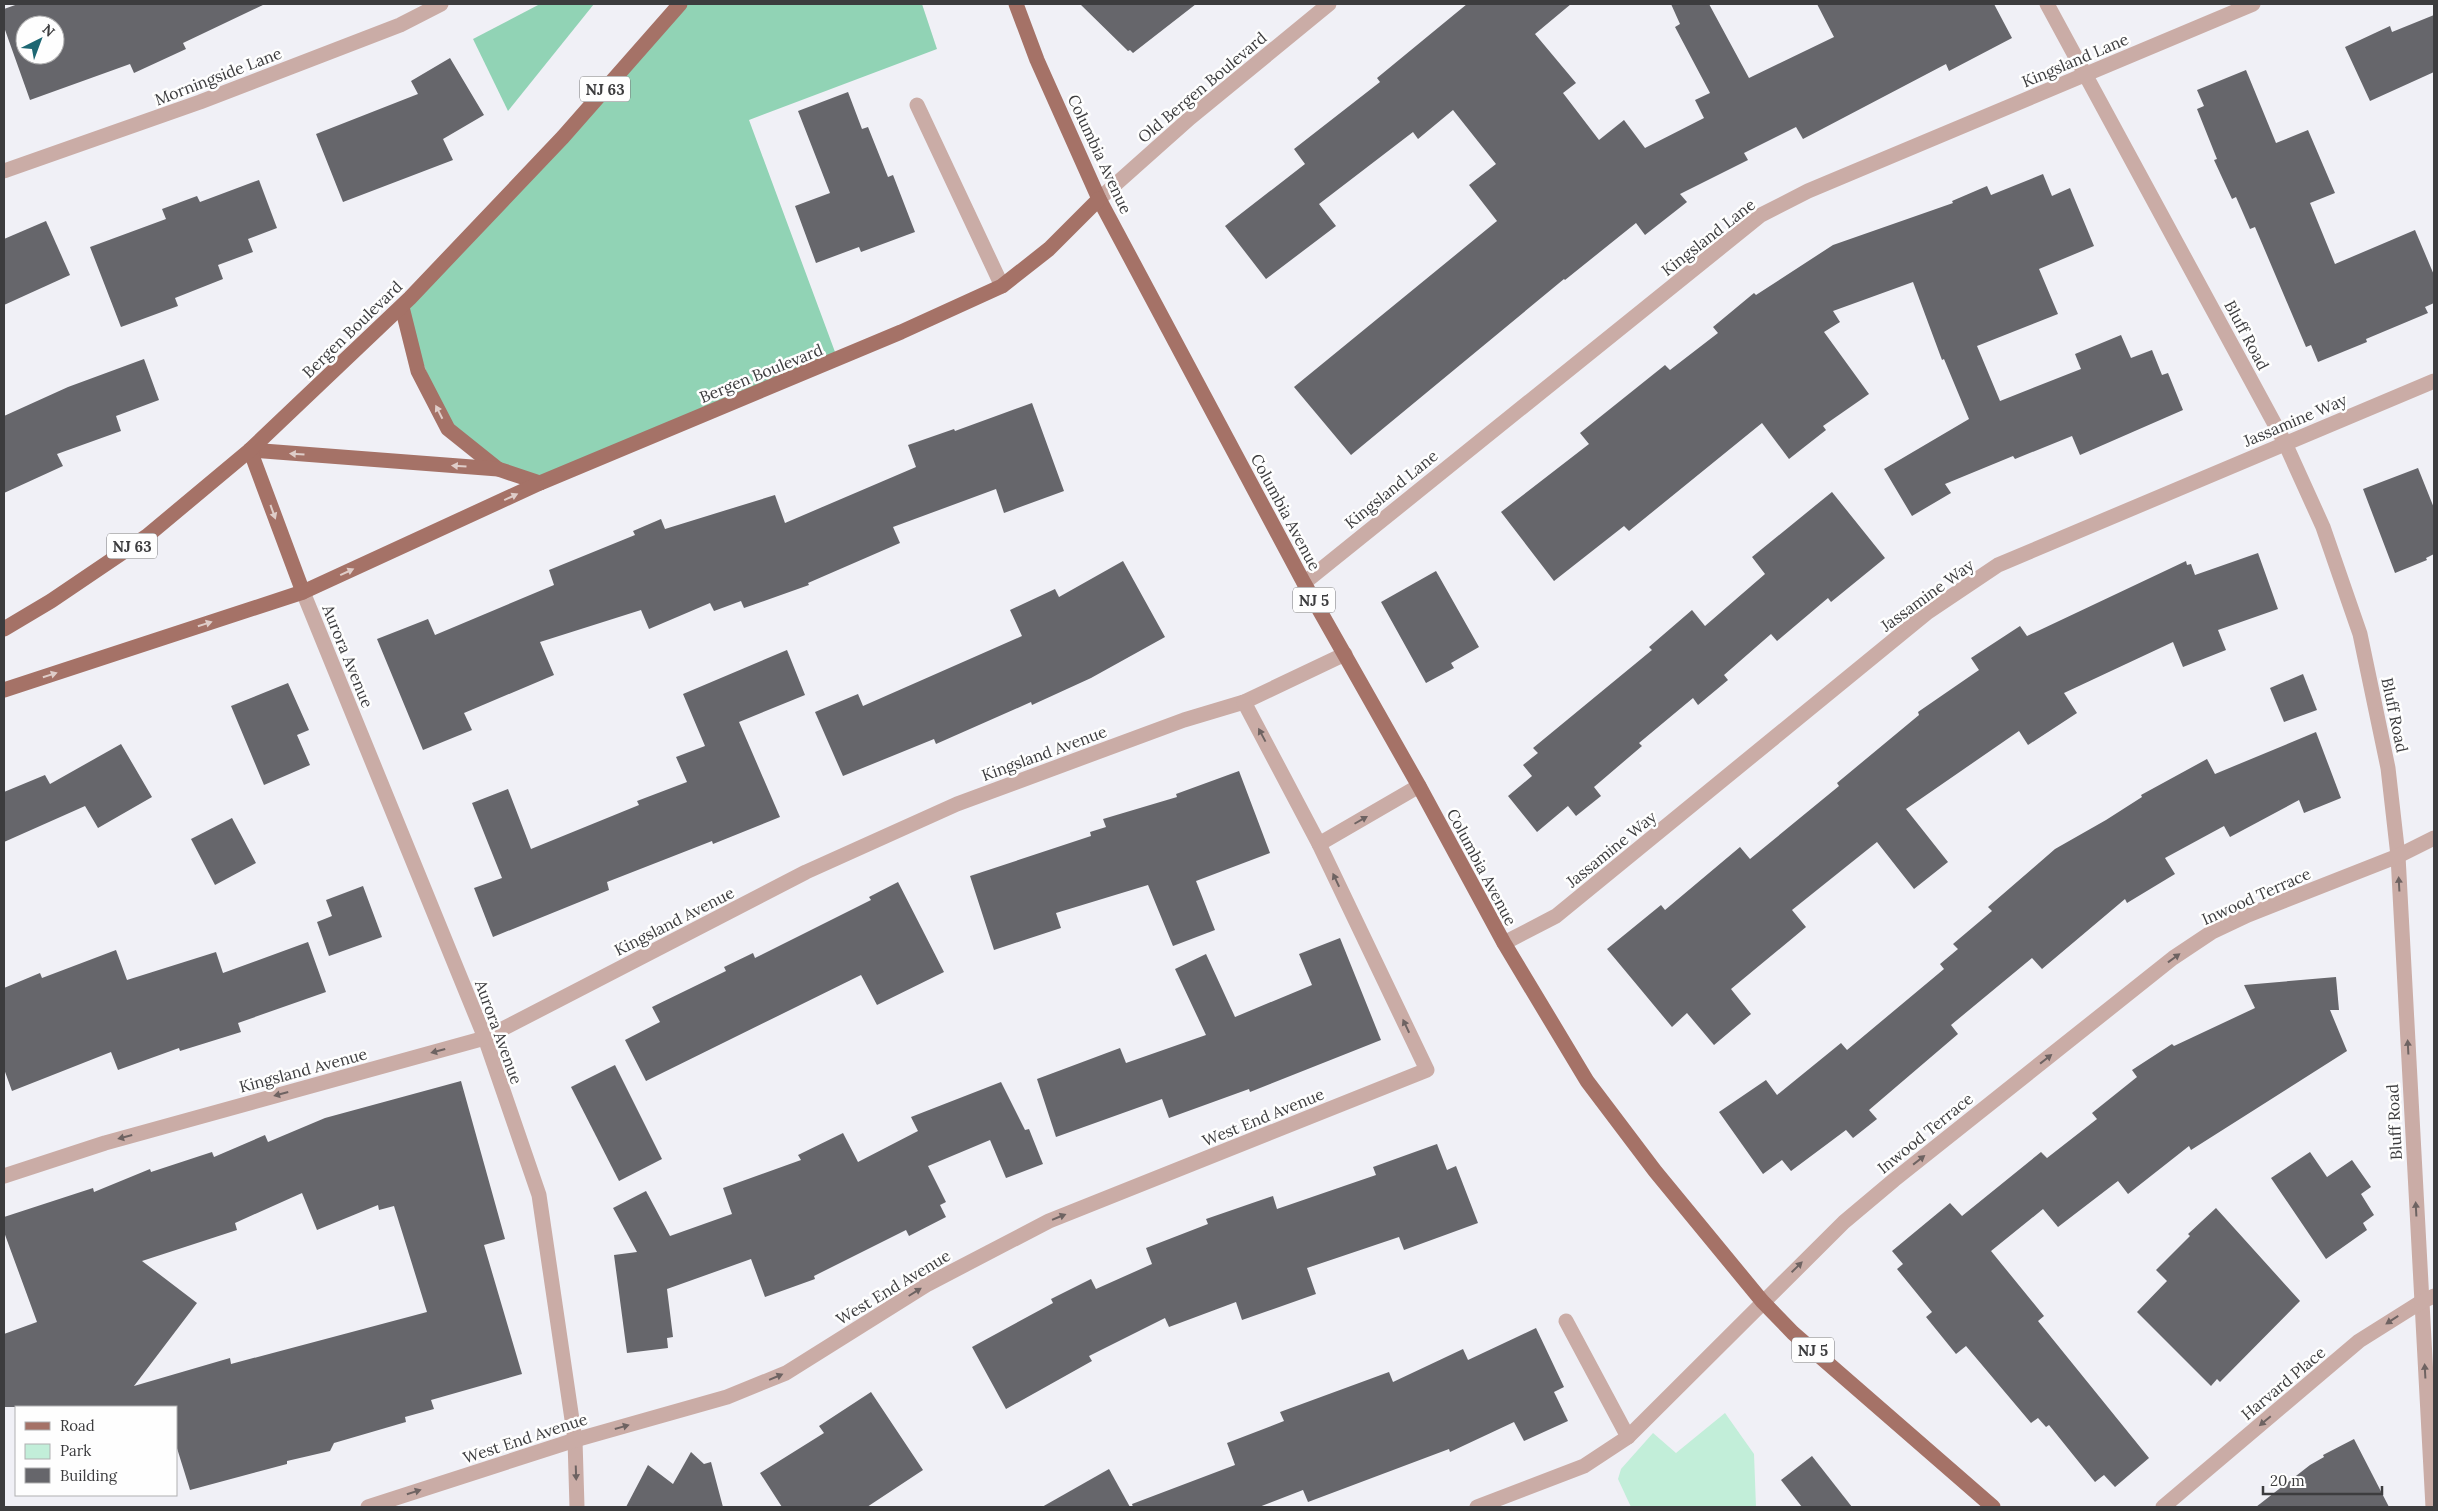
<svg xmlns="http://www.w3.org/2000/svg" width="2438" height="1511" viewBox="0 0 2438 1511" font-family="Lora,serif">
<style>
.green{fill:#c2eed9}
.forest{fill:#91d3b5}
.building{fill:#66666b;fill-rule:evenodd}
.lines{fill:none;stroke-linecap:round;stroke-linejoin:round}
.lane{stroke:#caaca6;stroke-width:15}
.street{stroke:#caaca6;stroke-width:15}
.primary{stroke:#a57267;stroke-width:15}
.oneway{fill:#dfcdc9}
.oneway2{fill:#6e6362}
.labels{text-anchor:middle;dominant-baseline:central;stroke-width:5;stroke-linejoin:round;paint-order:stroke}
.shield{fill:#fefefe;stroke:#767678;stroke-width:1}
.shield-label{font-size:15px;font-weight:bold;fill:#3c3c3e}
.street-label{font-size:16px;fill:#3c3c3e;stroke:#fefefe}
</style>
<rect width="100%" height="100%" fill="#f0f0f6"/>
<path class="green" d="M1725,1413L1754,1454L1756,1507H1631L1618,1479L1621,1469L1653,1433L1676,1453Z"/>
<g class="forest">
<path d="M540,4H594L508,111L473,39Z"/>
<path d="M680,4H922L937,49L749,120L838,360L540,483L498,469L448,429L402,307Z"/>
</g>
<g class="building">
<path d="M18,4H265L183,43L186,49L134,73L130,64L30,100L4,27V9ZM25,25H55V55H25Z"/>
<path d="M1080,4H1196L1133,53L1130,50L1128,51Z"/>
<path d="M1467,4H1571L1535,34L1576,83L1563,93L1599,140L1624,120L1645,148L1704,118L1695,100L1710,93L1675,27L1680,24L1671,4H1709L1749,78L1834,37L1817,4H1994L2012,38L1949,71L1946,64L1803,139L1796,127L1744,153L1748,160L1680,194L1687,202L1645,235L1636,223L1565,280L1564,279L1351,455L1294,387L1497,221L1469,185L1496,164L1453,110L1418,139L1413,132L1319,204L1336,226L1266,279L1225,226L1305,164L1294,149L1380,82L1377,78Z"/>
<path d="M2434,15V72L2370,101L2345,47L2390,26L2392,32Z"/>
<path d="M450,58L484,115L443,139L453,160L343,202L316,134L418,94L411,81Z"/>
<path d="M2246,70L2276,143L2308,130L2335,193L2310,203L2335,264L2415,230L2434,275V303L2425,307L2428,313L2366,339L2367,342L2318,362L2311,345L2306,347L2255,227L2250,229L2236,197L2232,199L2214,160L2217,159L2197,109L2204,106L2197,90Z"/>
<path d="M848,92L862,129L868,127L888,177L893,175L915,232L861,252L859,247L816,263L795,206L830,193L798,111Z"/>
<path d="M2043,174L2052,196L2070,188L2094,246L2039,269L2058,314L1977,346L2000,401L2081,369L2075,354L2121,335L2131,358L2152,350L2162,375L2168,373L2183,410L2080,455L2072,436L2015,459L2013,456L1945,484L1951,493L1912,516L1884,469L1969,419L1944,359L1942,360L1913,282L1833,311L1840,322L1824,332L1869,394L1823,426L1826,430L1789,459L1762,423L1629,531L1624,526L1554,581L1501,512L1589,444L1580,433L1665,365L1670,370L1718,333L1713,327L1754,293L1756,295L1833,245L1953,203L1952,201L1987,186L1991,195Z"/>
<path d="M259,180L277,228L248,239L253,252L218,265L223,279L175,298L178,306L121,327L90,247L166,219L162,209L197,196L200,202Z"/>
<path d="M46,221L70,275L4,305V239Z"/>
<path d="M144,359L159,400L116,416L121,431L57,454L63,466L4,493V416L68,387Z"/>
<path d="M1032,403L1064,491L1004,513L996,489L893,527L900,543L808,583L809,585L744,608L741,601L714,611L710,603L649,629L641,610L540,642L554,675L464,713L472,730L423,750L377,639L428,619L435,635L554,585L549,570L635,535L633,531L661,519L665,529L775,495L785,523L916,467L908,445L954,429L955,431Z"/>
<path d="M2418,468L2434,508V554L2426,558L2427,560L2395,573L2363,489Z"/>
<path d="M1832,492L1885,558L1831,602L1828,598L1777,641L1771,634L1724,675L1728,680L1698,705L1693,698L1639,743L1642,746L1594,787L1601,796L1576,816L1568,806L1537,832L1508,796L1532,776L1523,765L1538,753L1533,748L1652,650L1649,647L1692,610L1705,626L1765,574L1752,557Z"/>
<path d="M2258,553L2278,609L2218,630L2226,650L2183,667L2173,642L2064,693L2077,713L2028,745L2019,731L1906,809L1948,862L1914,889L1877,842L1792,910L1806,927L1731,989L1751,1014L1714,1045L1687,1013L1672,1027L1607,949L1661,905L1665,910L1740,847L1750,859L1839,786L1837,783L1919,715L1918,712L1979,670L1971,658L2020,626L2027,636L2186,561L2187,565L2191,564L2195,575Z"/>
<path d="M1123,561L1165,637L1091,678L1032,705L1031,702L936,744L934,739L843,776L815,712L858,694L863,706L1022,636L1010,610L1055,589L1059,597Z"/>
<path d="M1436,571L1479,647L1451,663L1454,668L1426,683L1381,602Z"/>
<path d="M787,650L805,695L739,722L780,817L713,844L712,841L607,882L609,890L493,937L474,888L502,878L472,803L508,789L531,849L639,805L637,801L687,782L676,757L705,746L683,694Z"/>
<path d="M2303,674L2317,710L2284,722L2270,688Z"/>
<path d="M288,683L309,730L297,735L310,765L264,785L231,706Z"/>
<path d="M2316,732L2341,798L2304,813L2299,800L2230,837L2224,826L2165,858L2175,874L2127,903L2125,899L2042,969L2032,958L1951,1025L1958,1034L1869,1110L1877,1119L1853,1138L1846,1130L1791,1171L1782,1160L1763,1174L1719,1112L1766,1080L1777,1095L1841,1043L1847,1050L1944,969L1940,964L1958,949L1953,944L1992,911L1988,907L2055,849L2106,820L2142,797L2141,795L2207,759L2215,774Z"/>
<path d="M121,744L152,797L98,828L85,806L4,842V792L45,775L50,784Z"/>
<path d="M1239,771L1270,853L1196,881L1215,930L1173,946L1148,885L1056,913L1061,928L994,950L970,876L1091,836L1090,832L1106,827L1103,819L1177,797L1176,794Z"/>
<path d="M232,818L256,863L215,885L191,839Z"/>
<path d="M898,882L944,972L877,1005L861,975L646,1081L625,1040L660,1022L652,1007L726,971L724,967L753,953L755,958L871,900L869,897Z"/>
<path d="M363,886L382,937L329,956L317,922L332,916L326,900Z"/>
<path d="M1340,938L1381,1040L1250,1092L1249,1089L1169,1118L1162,1099L1056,1137L1037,1079L1120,1048L1126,1063L1206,1035L1175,969L1206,954L1235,1017L1312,985L1299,954Z"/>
<path d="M308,942L326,992L238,1023L241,1032L180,1051L179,1048L118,1070L111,1052L12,1091L4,1069V988L40,973L42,978L116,950L127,980L216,952L223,973Z"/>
<path d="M2336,977L2339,1010H2330L2347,1051L2191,1150L2189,1146L2128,1194L2118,1181L2058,1227L2043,1209L1991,1251L2044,1316L2038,1321L2149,1458L2115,1487L2104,1475L2095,1482L2049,1425L2046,1427L2038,1418L2031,1423L1966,1346L1956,1354L1926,1317L1932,1312L1897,1269L1903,1264L1892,1251L1950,1203L1962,1216L2041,1152L2047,1158L2097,1119L2092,1113L2137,1077L2132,1070L2172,1044L2174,1046L2255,1008L2244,985Z"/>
<path d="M615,1065L662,1159L619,1181L571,1087Z"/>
<path d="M461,1081L505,1239L484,1245L522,1374L431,1400L434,1409L405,1417L406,1422L334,1443L330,1451L287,1461V1464L190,1490L176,1445V1407H4V1334L37,1322L4,1232V1217L93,1188L94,1192L150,1169L151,1172L212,1152L214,1157L265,1135L268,1142L325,1118ZM302,1193L317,1230L378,1205L379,1210L394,1206L427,1312L231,1364L230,1358L134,1386L197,1303L142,1261L237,1230L235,1223Z"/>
<path d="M1001,1082L1025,1130L1029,1129L1043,1164L1006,1178L990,1140L928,1166L946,1202L940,1205L946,1217L909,1236L906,1230L814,1276L815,1279L765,1297L751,1259L667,1289L673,1337L667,1338L668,1348L627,1353L614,1255L637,1252L613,1208L646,1191L670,1236L732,1214L723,1188L801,1160L798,1155L843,1133L858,1162L918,1131L911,1117Z"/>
<path d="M1437,1144L1447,1170L1456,1166L1478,1223L1404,1250L1399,1237L1307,1268L1316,1294L1242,1320L1236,1302L1169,1327L1165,1318L1089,1356L1092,1361L1006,1409L972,1347L1053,1303L1051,1299L1091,1279L1096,1289L1152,1264L1146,1248L1208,1224L1206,1219L1273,1196L1277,1209L1376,1175L1373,1167Z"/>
<path d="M2310,1152L2327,1177L2352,1160L2371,1187L2361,1194L2374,1215L2363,1223L2367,1230L2326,1259L2271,1178Z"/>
<path d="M2216,1208L2300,1301L2220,1382L2217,1379L2211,1386L2137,1312L2167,1281L2156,1270L2190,1236L2188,1234Z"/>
<path d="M1536,1328L1564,1387L1554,1392L1568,1421L1524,1441L1514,1422L1450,1452L1449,1449L1308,1502L1303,1490L1259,1507H1133L1132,1504L1235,1465L1227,1443L1284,1421L1280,1412L1389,1372L1393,1382L1463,1349L1468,1360Z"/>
<path d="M871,1392L923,1470L867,1507H782L760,1473L824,1433L819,1426Z"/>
<path d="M2354,1439L2389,1507H2256L2310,1465L2324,1457L2323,1455Z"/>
<path d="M691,1452L704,1464L711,1462L723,1507H626L648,1465L673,1484Z"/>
<path d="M1812,1456L1852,1507H1802L1781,1480Z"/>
<path d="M1109,1469L1130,1507H1042Z"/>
</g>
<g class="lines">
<path class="lane" d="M917,105L1002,286"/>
<g class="street">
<path d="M2047,4L2285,443L2323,527L2360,634L2388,768L2398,856L2433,1507"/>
<path d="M4,171L200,102L400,25L441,4"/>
<path d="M1099,199L1190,118L1329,4"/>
<path d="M1304,583L1761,215L1808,191L2253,4"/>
<path d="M303,592L485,1038L539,1195L575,1440L577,1507"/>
<path d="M1319,844L1419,786"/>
<path d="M1504,943L1556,916L1928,612L1998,565L2434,381"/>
<path d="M4,1176L105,1143L485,1038L806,872L957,804L1184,720L1244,702L1345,654"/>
<path d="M1566,1321L1628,1437"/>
<path d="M368,1507L575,1440L727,1397L786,1373L928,1284L1049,1221L1427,1070L1319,844L1244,702"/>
<path d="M1477,1507L1584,1466L1628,1437L1844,1222L1894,1180L2173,958L2212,932L2248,915L2398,856L2434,838"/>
<path d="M2163,1507L2359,1341L2421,1302L2434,1296"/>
</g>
<g class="primary">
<path d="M1016,4L1037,60L1099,199L1304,583L1419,786L1504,943L1587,1081L1655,1171L1762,1301L1793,1333L1993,1507"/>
<path d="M402,307L418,371L448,429L498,469"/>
<path d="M250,450L498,469L540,483"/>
<path d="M250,450L303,592"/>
<path d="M4,629L51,601L147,536L250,450L410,298L563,137L680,4"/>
<path d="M4,690L303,592L540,483L901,332L1002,286L1049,249L1099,199"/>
</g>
</g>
<defs><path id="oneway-solid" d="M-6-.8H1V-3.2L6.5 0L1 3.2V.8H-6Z" transform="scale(1.25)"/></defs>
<g class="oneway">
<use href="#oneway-solid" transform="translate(439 412) rotate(-117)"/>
<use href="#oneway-solid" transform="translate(297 454) rotate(-176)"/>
<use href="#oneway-solid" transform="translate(459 466) rotate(-176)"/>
<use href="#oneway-solid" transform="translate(511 497) rotate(-25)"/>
<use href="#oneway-solid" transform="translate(273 512) rotate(70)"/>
<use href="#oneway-solid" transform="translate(347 572) rotate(-25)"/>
<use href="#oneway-solid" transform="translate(205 624) rotate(-18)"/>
<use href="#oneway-solid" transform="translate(50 675) rotate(-18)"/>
</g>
<g class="oneway2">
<use href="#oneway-solid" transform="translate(1262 735) rotate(-118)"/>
<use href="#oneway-solid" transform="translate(1361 820) rotate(-30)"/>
<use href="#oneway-solid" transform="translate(1336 880) rotate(-115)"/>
<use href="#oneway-solid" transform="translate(2399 884) rotate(-93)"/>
<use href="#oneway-solid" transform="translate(2174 958) rotate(-36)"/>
<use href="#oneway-solid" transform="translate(1406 1026) rotate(-115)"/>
<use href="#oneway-solid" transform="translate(2408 1047) rotate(-93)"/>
<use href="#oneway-solid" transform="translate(438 1051) rotate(165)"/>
<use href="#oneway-solid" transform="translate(2046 1059) rotate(-38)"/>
<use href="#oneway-solid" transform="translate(281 1094) rotate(165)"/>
<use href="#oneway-solid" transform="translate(125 1137) rotate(165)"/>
<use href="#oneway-solid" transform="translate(1919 1160) rotate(-38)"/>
<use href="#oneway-solid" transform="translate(2416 1209) rotate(-93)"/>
<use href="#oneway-solid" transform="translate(1059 1217) rotate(-22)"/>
<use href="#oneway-solid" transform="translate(1797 1267) rotate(-44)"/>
<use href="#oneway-solid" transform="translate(915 1292) rotate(-32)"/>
<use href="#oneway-solid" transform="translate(2392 1320) rotate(147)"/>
<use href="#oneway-solid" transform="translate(2425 1371) rotate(-93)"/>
<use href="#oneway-solid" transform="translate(776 1377) rotate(-23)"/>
<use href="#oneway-solid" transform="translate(2265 1421) rotate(140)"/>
<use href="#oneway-solid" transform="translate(622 1427) rotate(-16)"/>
<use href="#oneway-solid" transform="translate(576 1473) rotate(88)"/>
<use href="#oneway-solid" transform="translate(414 1492) rotate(-18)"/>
</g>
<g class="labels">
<g class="shield">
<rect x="580" y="76.5" width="50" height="25" rx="4"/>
<rect x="107" y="533.5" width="50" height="25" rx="4"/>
<rect x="1293" y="587.5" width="42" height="25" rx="4"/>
<rect x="1792" y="1337.5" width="42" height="25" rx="4"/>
</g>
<g class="shield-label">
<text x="605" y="89">NJ 63</text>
<text x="132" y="546">NJ 63</text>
<text x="1314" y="600">NJ 5</text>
<text x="1813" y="1350">NJ 5</text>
</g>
<g class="street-label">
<text transform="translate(2075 60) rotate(-23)">Kingsland Lane</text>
<text transform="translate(218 76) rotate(-21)">Morningside Lane</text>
<text transform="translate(1202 87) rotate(-40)">Old Bergen Boulevard</text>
<text transform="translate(1100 154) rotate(65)">Columbia Avenue</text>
<text transform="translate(1708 237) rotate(-38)">Kingsland Lane</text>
<text transform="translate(352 329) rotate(-44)">Bergen Boulevard</text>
<text transform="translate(2247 335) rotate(62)">Bluff Road</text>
<text transform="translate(761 373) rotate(-22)">Bergen Boulevard</text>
<text transform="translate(2295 420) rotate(-23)">Jassamine Way</text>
<text transform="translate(1391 489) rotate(-39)">Kingsland Lane</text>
<text transform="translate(1286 512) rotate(62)">Columbia Avenue</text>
<text transform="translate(1927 595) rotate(-36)">Jassamine Way</text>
<text transform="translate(348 656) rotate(68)">Aurora Avenue</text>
<text transform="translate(2395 715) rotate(78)">Bluff Road</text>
<text transform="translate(1044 753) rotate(-20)">Kingsland Avenue</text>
<text transform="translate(1611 849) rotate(-39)">Jassamine Way</text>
<text transform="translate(1482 867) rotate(62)">Columbia Avenue</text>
<text transform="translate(2256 896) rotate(-24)">Inwood Terrace</text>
<text transform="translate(674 921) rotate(-27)">Kingsland Avenue</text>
<text transform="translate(499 1032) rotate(70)">Aurora Avenue</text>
<text transform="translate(303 1070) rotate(-15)">Kingsland Avenue</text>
<text transform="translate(1263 1117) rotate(-22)">West End Avenue</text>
<text transform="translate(2394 1122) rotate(-93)">Bluff Road</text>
<text transform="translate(1925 1133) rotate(-39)">Inwood Terrace</text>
<text transform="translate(893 1287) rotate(-31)">West End Avenue</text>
<text transform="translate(2283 1383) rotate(-40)">Harvard Place</text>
<text transform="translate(525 1438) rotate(-18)">West End Avenue</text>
</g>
</g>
<rect width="2438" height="1511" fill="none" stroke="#3c3c3e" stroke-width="10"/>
<rect x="15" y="1406" width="162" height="90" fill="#fefefe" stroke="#b0b0b1"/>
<rect x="25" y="1422" width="25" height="8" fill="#a57267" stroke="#b0b0b1"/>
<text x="60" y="1431" font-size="15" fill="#3c3c3e">Road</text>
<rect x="25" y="1444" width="25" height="15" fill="#c2eed9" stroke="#b0b0b1"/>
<text x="60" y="1456" font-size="15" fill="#3c3c3e">Park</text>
<rect x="25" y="1468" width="25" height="15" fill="#66666b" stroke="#b0b0b1"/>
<text x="60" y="1481" font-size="15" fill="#3c3c3e">Building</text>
<g transform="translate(40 40) rotate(42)"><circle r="24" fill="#fefefe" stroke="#b0b0b1"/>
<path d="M0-4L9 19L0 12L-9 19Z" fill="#1d6773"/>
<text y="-8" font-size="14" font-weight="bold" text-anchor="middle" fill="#3c3c3e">N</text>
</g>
<path d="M2263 1486v8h119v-8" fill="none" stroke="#3c3c3e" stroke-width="2.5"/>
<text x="2270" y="1486" font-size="15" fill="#3c3c3e" stroke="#fefefe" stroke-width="4" paint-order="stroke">20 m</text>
</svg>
